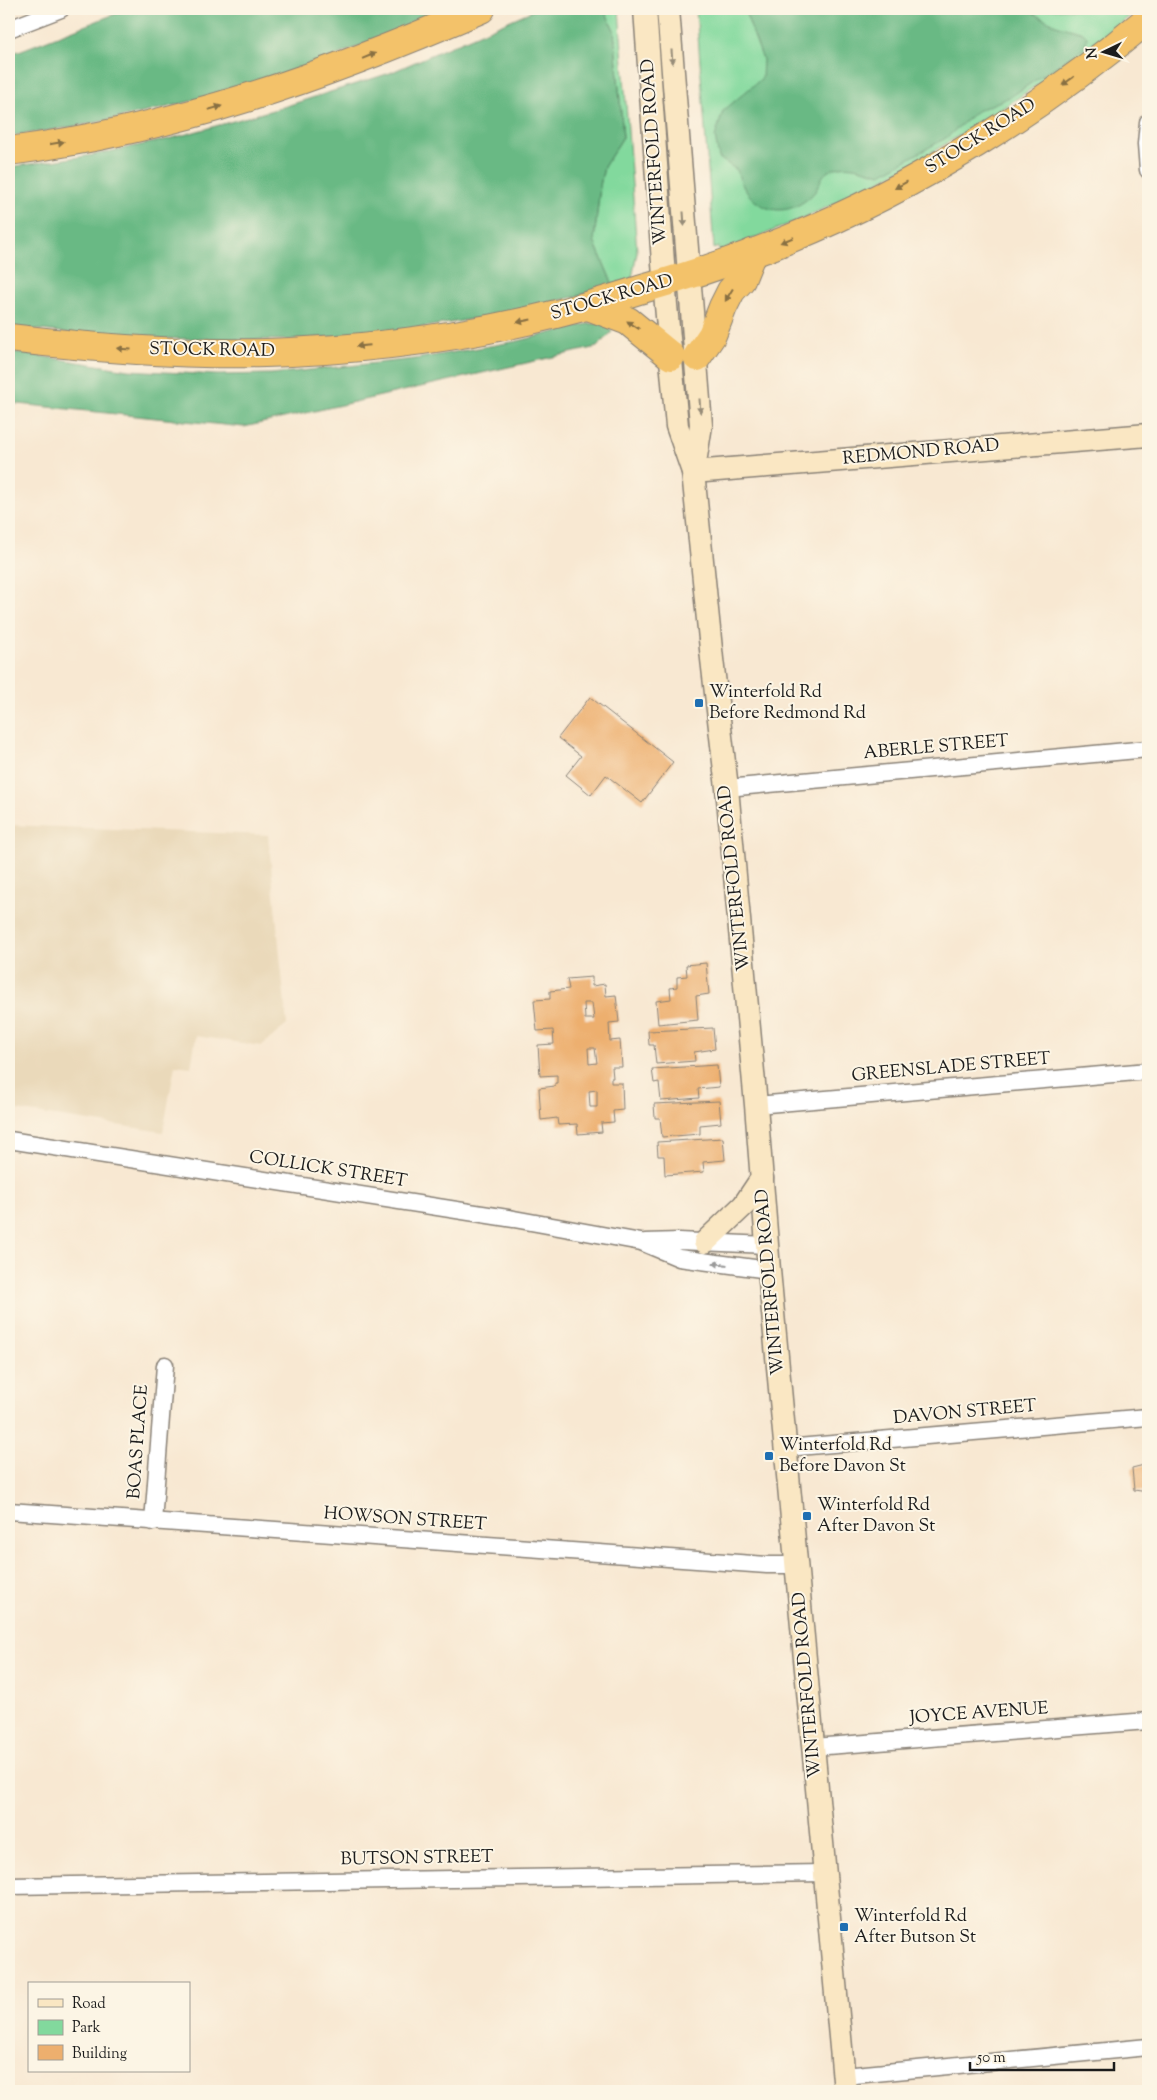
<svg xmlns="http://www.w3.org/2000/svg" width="1157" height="2100" viewBox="0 0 1157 2100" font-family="'Sorts Mill Goudy',serif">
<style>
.built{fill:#ead9ba}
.green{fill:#82d99d;stroke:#4f7a5c}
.forest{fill:#69b984;stroke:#426a50}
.building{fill:#edaf6e;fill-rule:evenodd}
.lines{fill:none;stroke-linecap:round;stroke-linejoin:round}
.street-casing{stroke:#8a8277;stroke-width:19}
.secondary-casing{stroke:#8a8277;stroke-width:25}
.highway-casing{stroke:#8a8277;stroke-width:30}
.street{stroke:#fff;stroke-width:16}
.secondary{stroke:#fae7c3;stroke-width:22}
.highway{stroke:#f3c26a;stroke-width:28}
.oneway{fill:#886f43}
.oneway2{fill:#968c78}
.oneway3{fill:#999}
.poi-dot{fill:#1f6fb2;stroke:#fcf5e5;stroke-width:2}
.labels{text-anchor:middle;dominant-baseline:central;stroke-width:4;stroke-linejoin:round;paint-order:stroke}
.street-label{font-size:18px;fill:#1c1c1c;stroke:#fcf5e5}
.poi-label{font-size:18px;fill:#1c1c1c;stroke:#fcf5e5;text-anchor:start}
</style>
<rect width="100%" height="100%" fill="#fcf5e5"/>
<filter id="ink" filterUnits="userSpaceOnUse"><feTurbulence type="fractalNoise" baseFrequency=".02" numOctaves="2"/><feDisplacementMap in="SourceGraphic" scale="10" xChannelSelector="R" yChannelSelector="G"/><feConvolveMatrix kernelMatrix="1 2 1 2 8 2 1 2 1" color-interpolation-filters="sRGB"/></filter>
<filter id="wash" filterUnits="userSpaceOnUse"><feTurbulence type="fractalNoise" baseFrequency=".0096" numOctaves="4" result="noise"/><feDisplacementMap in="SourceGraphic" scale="20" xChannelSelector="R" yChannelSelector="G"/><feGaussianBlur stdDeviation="1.12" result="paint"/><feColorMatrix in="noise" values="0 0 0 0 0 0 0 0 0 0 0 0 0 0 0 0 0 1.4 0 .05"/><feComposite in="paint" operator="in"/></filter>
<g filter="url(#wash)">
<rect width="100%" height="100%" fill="#f8e8d2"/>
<path class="built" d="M9,825L268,835L287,1025L261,1046L196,1036L191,1067L175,1065L163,1132L9,1109Z"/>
<g class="green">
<path d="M604,9H619L637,252L632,278L613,285L594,241L600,186L604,167L623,137L614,30Z"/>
<path d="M696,9H1139C1013,109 873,198 719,251L718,247L714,249Z"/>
</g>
<g class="forest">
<path d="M128,9H448C400,28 353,51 304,67C209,100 108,124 9,136V53L19,51Z"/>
<path d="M536,9H604L614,30L623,137L604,167L600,186L594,241L613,285L575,297L481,318L380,334L286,340L120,338L9,327V167L93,155L169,139L280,108L390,73Z"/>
<path d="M744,9H1026L1056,25L1083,33L1087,37L1086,43L1083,48L1012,96L977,111L946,138L881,174C867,171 850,163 836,168C817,174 823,184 812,195C782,224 746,208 737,170L719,158L715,137L723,111L762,78L763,60Z"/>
<path d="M604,323L612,332L597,347L244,427L9,403V351L128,370L217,375L271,374L415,359L518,341L587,324Z"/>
</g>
<g id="blocks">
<g class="building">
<path d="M590,697L673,762L642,803L606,775L591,795L566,775L581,756L558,738Z"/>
<path d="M706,963L709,994L696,996L698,1020L658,1024L656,1001L671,999L670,988L677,987V977L687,976L686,965Z"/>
<path d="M592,977V986L605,984L606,996L616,995L619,1022L609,1023L610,1041L620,1040L622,1067H612L613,1078H611V1083H622L623,1110L613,1111L614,1122L601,1123L602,1132L578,1134L577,1124L558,1125L557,1118L541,1120L539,1088L555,1086V1083H557V1075L540,1076L538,1045L554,1044L553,1030L537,1031L534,1000L550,999V991L569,989L567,979ZM584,1003H592L594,1019H585ZM588,1048H595L597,1063L589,1064ZM597,1090V1107H590L589,1091Z"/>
<path d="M713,1028L715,1049L694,1052L695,1061L656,1064L654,1045H649L648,1031Z"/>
<path d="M717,1065L719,1087L698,1089L699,1098L661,1101L659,1082L654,1083L652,1069Z"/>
<path d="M719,1101L721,1123L700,1125V1134L662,1137L660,1118H655L654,1104Z"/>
<path d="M723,1138L725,1160L703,1162L704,1172L665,1175L664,1156H658L657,1142Z"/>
<path d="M1148,1464V1492L1134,1490L1132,1468Z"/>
</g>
</g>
</g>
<g filter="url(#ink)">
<use href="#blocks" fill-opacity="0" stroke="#8a8277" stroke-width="1"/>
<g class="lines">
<defs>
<g id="street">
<path d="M9,29L61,9"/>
<path d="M1148,122L1146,144L1148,170"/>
<path d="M727,788L1148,749"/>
<path d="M756,1105L1148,1071"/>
<path d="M9,1140L514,1219L641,1242L679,1258L769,1270"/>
<path d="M645,1242L679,1241L767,1245"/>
<path d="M786,1448L1148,1417"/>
<path d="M9,1511L767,1565H798"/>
<path d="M153,1522L165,1365"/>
<path d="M814,1747L1148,1721"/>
<path d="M9,1886L825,1873"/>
<path d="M844,2076L1148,2047"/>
</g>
<g id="secondary">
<path d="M645,9L666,305L677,426L693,472L712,659L727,788L756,1105L769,1270L845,2091"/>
<path d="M668,9L701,425L694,469"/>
<path d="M693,472L1148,435"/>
<path d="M705,1242L744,1205L762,1178"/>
</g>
<g id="highway">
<path d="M9,151C177,129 326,76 481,9"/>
<path d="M588,306L628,321L671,356"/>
<path d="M9,338C94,348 180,355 265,353C362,350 462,338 556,314C584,307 611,299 639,290C689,276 740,259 789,239C915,188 1044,107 1148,19"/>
<path d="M697,357L712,335L723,307L731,291L741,280L752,253"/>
</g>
</defs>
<use href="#street" class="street-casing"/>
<use href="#secondary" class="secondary-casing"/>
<use href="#highway" class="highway-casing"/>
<use href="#street" class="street"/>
<use href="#secondary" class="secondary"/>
<use href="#highway" class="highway"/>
</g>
<defs><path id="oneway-solid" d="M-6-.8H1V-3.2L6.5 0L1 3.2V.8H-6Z" transform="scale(1.25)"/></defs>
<g class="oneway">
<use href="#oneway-solid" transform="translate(369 56) rotate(-22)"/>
<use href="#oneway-solid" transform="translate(1068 81) rotate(144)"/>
<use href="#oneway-solid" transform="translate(215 108) rotate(-16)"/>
<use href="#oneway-solid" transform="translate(57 143) rotate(-10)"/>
<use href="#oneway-solid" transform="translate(901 185) rotate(151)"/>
<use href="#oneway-solid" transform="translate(787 240) rotate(158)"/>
<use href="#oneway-solid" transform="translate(729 295) rotate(121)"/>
<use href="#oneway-solid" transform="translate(524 321) rotate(168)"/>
<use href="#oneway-solid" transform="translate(633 325) rotate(-147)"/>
<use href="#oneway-solid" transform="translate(363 346) rotate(175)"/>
<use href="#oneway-solid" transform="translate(124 349) rotate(-176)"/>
</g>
<g class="oneway2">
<use href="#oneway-solid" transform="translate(672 57) rotate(86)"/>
<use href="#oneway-solid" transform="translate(684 219) rotate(86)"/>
<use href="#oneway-solid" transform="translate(700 406) rotate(86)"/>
</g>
<use class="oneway3" href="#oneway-solid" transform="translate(720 1264) rotate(-173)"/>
</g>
<g class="poi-dot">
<rect x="694" y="698" width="10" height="10" rx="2.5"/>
<rect x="764" y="1451" width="10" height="10" rx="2.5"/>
<rect x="802" y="1511" width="10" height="10" rx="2.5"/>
<rect x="839" y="1922" width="10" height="10" rx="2.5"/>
</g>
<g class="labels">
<g class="street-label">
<text transform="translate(981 137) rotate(-32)">STOCK ROAD</text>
<text transform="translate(655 152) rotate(-94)">WINTERFOLD ROAD</text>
<text transform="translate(612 298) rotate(-16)">STOCK ROAD</text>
<text transform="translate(212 351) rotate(1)">STOCK ROAD</text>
<text transform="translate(921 453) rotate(-5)">REDMOND ROAD</text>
<text transform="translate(936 748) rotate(-5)">ABERLE STREET</text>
<text transform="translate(735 878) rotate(-96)">WINTERFOLD ROAD</text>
<text transform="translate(951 1068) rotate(-5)">GREENSLADE STREET</text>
<text transform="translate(328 1170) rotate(9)">COLLICK STREET</text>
<text transform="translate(771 1282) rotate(-95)">WINTERFOLD ROAD</text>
<text transform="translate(965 1413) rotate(-5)">DAVON STREET</text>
<text transform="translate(139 1442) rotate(-86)">BOAS PLACE</text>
<text transform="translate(405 1520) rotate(4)">HOWSON STREET</text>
<text transform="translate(808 1685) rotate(-95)">WINTERFOLD ROAD</text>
<text transform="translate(979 1714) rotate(-4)">JOYCE AVENUE</text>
<text transform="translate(417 1859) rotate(-1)">BUTSON STREET</text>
</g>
<g class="poi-label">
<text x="709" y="693">Winterfold Rd<tspan x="709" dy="21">Before Redmond Rd</tspan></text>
<text x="779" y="1446">Winterfold Rd<tspan x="779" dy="21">Before Davon St</tspan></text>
<text x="817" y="1506">Winterfold Rd<tspan x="817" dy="21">After Davon St</tspan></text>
<text x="854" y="1917">Winterfold Rd<tspan x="854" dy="21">After Butson St</tspan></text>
</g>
</g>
<rect width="1157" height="2100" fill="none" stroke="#fcf5e5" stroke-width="30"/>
<rect x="28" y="1982" width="162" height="90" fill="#fcf5e5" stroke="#a29e95"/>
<rect x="38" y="1999" width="25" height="8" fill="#fae7c3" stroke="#a29e95"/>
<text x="72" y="2008" font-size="15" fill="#1c1c1c">Road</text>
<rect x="38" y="2020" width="25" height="15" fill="#82d99d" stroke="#a29e95"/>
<text x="72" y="2032" font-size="15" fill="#1c1c1c">Park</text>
<rect x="38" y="2045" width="25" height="15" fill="#edaf6e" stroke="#a29e95"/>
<text x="72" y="2058" font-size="15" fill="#1c1c1c">Building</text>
<g transform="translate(1104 52) rotate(265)" stroke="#fcf5e5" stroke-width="4" paint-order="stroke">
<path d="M0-4L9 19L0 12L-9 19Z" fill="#1c1c1c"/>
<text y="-8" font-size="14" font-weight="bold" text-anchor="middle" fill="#1c1c1c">N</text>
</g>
<path d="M970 2062v8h144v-8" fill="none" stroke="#1c1c1c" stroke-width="2.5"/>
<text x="977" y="2062" font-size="15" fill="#1c1c1c" stroke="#fcf5e5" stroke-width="4" paint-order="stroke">50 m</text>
</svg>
